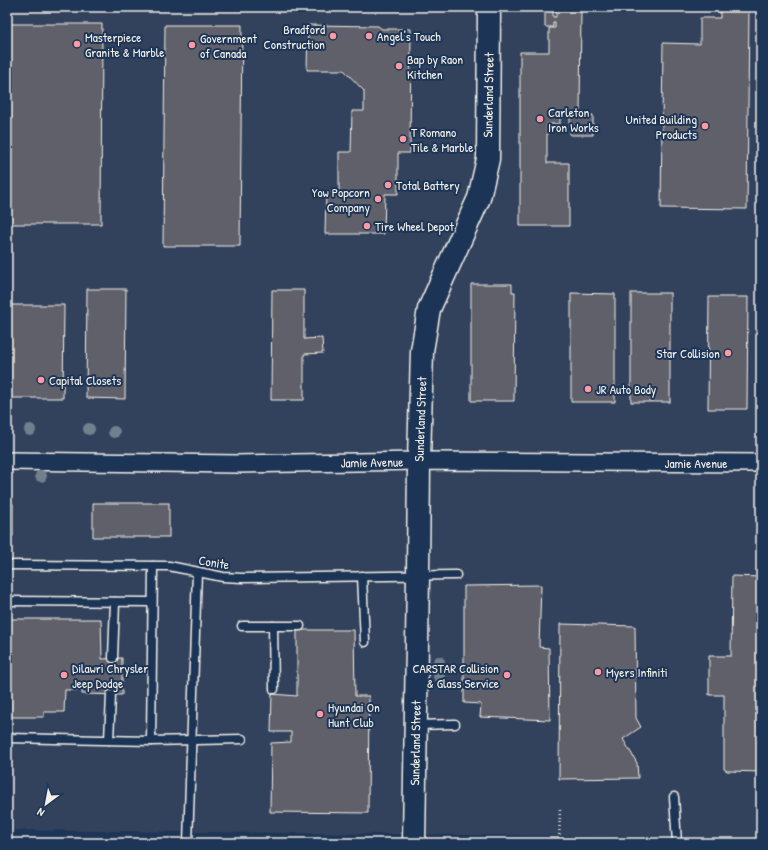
<svg xmlns="http://www.w3.org/2000/svg" width="768" height="850" viewBox="0 0 768 850" font-family="'Patrick Hand',sans-serif">
<style>
.built{fill:#31425d}
.building{fill:#61616a;stroke:#f4f1e8}
.lines{fill:none;stroke-linecap:round;stroke-linejoin:round}
.lane-casing{stroke:#f4f1e8;stroke-width:11}
.street-casing{stroke:#f4f1e8;stroke-width:20}
.secondary-casing{stroke:#f4f1e8;stroke-width:25}
.path{stroke:#f4f1e8;stroke-width:2.5;stroke-dasharray:1 3;stroke-linecap:butt}
.lane{stroke:#1d3557;stroke-width:8}
.street{stroke:#1d3557;stroke-width:17}
.secondary{stroke:#1d3557;stroke-width:22}
.tree{fill:#70818d}
.poi-dot{fill:#ff9aa2;stroke:#1d3557;stroke-width:1.5}
.labels{text-anchor:middle;dominant-baseline:central;stroke-width:4;stroke-linejoin:round;paint-order:stroke}
.poi-label{font-size:13px;fill:#f4f1e8;stroke:#1d3557;text-anchor:start}
.street-label{font-size:13px;fill:#f4f1e8;stroke:#1d3557}
</style>
<rect width="100%" height="100%" fill="#1d3557"/>
<filter id="ink" filterUnits="userSpaceOnUse"><feTurbulence type="fractalNoise" baseFrequency=".025" numOctaves="2"/><feDisplacementMap in="SourceGraphic" scale="8" xChannelSelector="R" yChannelSelector="G"/><feConvolveMatrix kernelMatrix="1 2 1 2 8 2 1 2 1" color-interpolation-filters="sRGB"/></filter>
<g filter="url(#ink)">
<path class="built" d="M7,7H761V838L7,830Z"/>
<g class="building">
<path d="M545,7H553V17H556V7H581L580,114H560V124H547V163H569V226H520V52H549V28H555V22H553V27H545Z"/>
<path d="M720,7H749L747,209L661,208L663,43L700,44V18H720Z"/>
<path d="M8,24H102L101,224H7Z"/>
<path d="M165,25H242L240,246H163Z"/>
<path d="M308,25L378,26L382,29H411L410,153H398V194H385L384,234H325L326,192H339V152H351L352,111H364V91L344,70H307Z"/>
<path d="M593,115V135H570V116Z"/>
<path d="M471,284H512V292H515L514,401H471Z"/>
<path d="M87,289H126L125,399L86,398Z"/>
<path d="M272,290H304V339L322,338L323,353L304,354V400H271Z"/>
<path d="M571,293L615,294V402H571Z"/>
<rect x="631" y="293" width="39" height="109"/>
<path d="M709,297H748L747,409H708Z"/>
<path d="M7,305H64L63,398H7Z"/>
<rect x="93" y="503" width="76" height="34"/>
<rect x="7" y="504" width="6" height="32"/>
<path d="M732,576L761,577V772L727,771L724,769V695H709V656H731Z"/>
<path d="M541,585L539,647L549,648L550,720L480,717L481,704L464,703V586Z"/>
<path d="M7,619H101L102,659L122,658V695L82,694V690H65L64,712H44V717H7Z"/>
<path d="M560,624L635,626L636,718L641,727L623,739L637,763L638,778L559,779Z"/>
<path d="M297,630H354L355,696H369L368,813L270,812L271,743L291,742V732H271L272,694L297,696Z"/>
</g>
<g class="lines">
<defs>
<g id="lane">
<path d="M7,565L169,566L223,577L242,578L456,575"/>
<path d="M362,576L365,642"/>
<path d="M7,601L152,602"/>
<path d="M242,626H273L274,689"/>
<path d="M273,626H300"/>
<path d="M113,658L115,602"/>
<path d="M416,725L455,724"/>
<path d="M7,738L151,741L242,739"/>
<path d="M109,740L111,695"/>
<path d="M151,741L153,566"/>
<path d="M674,797L677,843"/>
<path d="M188,843L197,572"/>
</g>
<path id="street" d="M7,461L238,464L419,461L761,463"/>
<path id="secondary" d="M414,843L418,576L419,461L422,351L429,309L479,198L488,159L489,7"/>
</defs>
<use href="#lane" class="lane-casing"/>
<use href="#street" class="street-casing"/>
<use href="#secondary" class="secondary-casing"/>
<path class="path" d="M559,843L560,809"/>
<use href="#lane" class="lane"/>
<use href="#street" class="street"/>
<use href="#secondary" class="secondary"/>
</g>
<g class="tree">
<circle cx="89" cy="429" r="6"/>
<circle cx="30" cy="430" r="6"/>
<circle cx="114" cy="432" r="6"/>
<circle cx="41" cy="476" r="6"/>
<circle cx="439" cy="662" r="6"/>
<circle cx="439" cy="676" r="6"/>
</g>
</g>
<g class="poi-dot">
<circle cx="333" cy="36" r="4"/>
<circle cx="369" cy="36" r="4"/>
<circle cx="77" cy="44" r="4"/>
<circle cx="192" cy="45" r="4"/>
<circle cx="399" cy="66" r="4"/>
<circle cx="540" cy="119" r="4"/>
<circle cx="705" cy="126" r="4"/>
<circle cx="403" cy="139" r="4"/>
<circle cx="388" cy="185" r="4"/>
<circle cx="378" cy="199" r="4"/>
<circle cx="367" cy="226" r="4"/>
<circle cx="728" cy="353" r="4"/>
<circle cx="41" cy="380" r="4"/>
<circle cx="588" cy="389" r="4"/>
<circle cx="598" cy="672" r="4"/>
<circle cx="64" cy="675" r="4"/>
<circle cx="507" cy="675" r="4"/>
<circle cx="320" cy="714" r="4"/>
</g>
<g class="labels">
<g class="poi-label">
<text x="325" y="29" text-anchor="end">Bradford<tspan x="325" dy="15">Construction</tspan></text>
<text x="377" y="36">Angel's Touch</text>
<text x="85" y="37">Masterpiece<tspan x="85" dy="15">Granite &amp; Marble</tspan></text>
<text x="200" y="38">Government<tspan x="200" dy="15">of Canada</tspan></text>
<text x="407" y="59">Bap by Raon<tspan x="407" dy="15">Kitchen</tspan></text>
<text x="548" y="112">Carleton<tspan x="548" dy="15">Iron Works</tspan></text>
<text x="697" y="119" text-anchor="end">United Building<tspan x="697" dy="15">Products</tspan></text>
<text x="411" y="132">T Romano<tspan x="411" dy="15">Tile &amp; Marble</tspan></text>
<text x="396" y="185">Total Battery</text>
<text x="370" y="192" text-anchor="end">Yow Popcorn<tspan x="370" dy="15">Company</tspan></text>
<text x="375" y="226">Tire Wheel Depot</text>
<text x="720" y="353" text-anchor="end">Star Collision</text>
<text x="49" y="380">Capital Closets</text>
<text x="596" y="389">JR Auto Body</text>
<text x="72" y="668">Dilawri Chrysler<tspan x="72" dy="15">Jeep Dodge</tspan></text>
<text x="499" y="668" text-anchor="end">CARSTAR Collision<tspan x="499" dy="15">&amp; Glass Service</tspan></text>
<text x="606" y="672">Myers Infiniti</text>
<text x="328" y="707">Hyundai On<tspan x="328" dy="15">Hunt Club</tspan></text>
</g>
<g class="street-label">
<text transform="translate(488 95) rotate(-89)">Sunderland Street</text>
<text transform="translate(420 419) rotate(-88)">Sunderland Street</text>
<text transform="translate(372 462) rotate(-1)">Jamie Avenue</text>
<text x="696" y="463">Jamie Avenue</text>
<text transform="translate(214 562) rotate(9)">Conite</text>
<text transform="translate(415 743) rotate(-89)">Sunderland Street</text>
</g>
</g>
<rect width="768" height="850" fill="none" stroke="#1d3557" stroke-width="24"/>
<rect x="12" y="12" width="744" height="826" fill="none" stroke="#f4f1e8" stroke-width="1.5" filter="url(#ink)"/>
<g transform="translate(46 804) rotate(212)" stroke="#1d3557" stroke-width="3" paint-order="stroke">
<path d="M0-3L7 15L0 10L-7 15Z" fill="#f4f1e8"/>
<text y="-6" font-size="11" font-weight="bold" text-anchor="middle" fill="#f4f1e8">N</text>
</g>
</svg>
